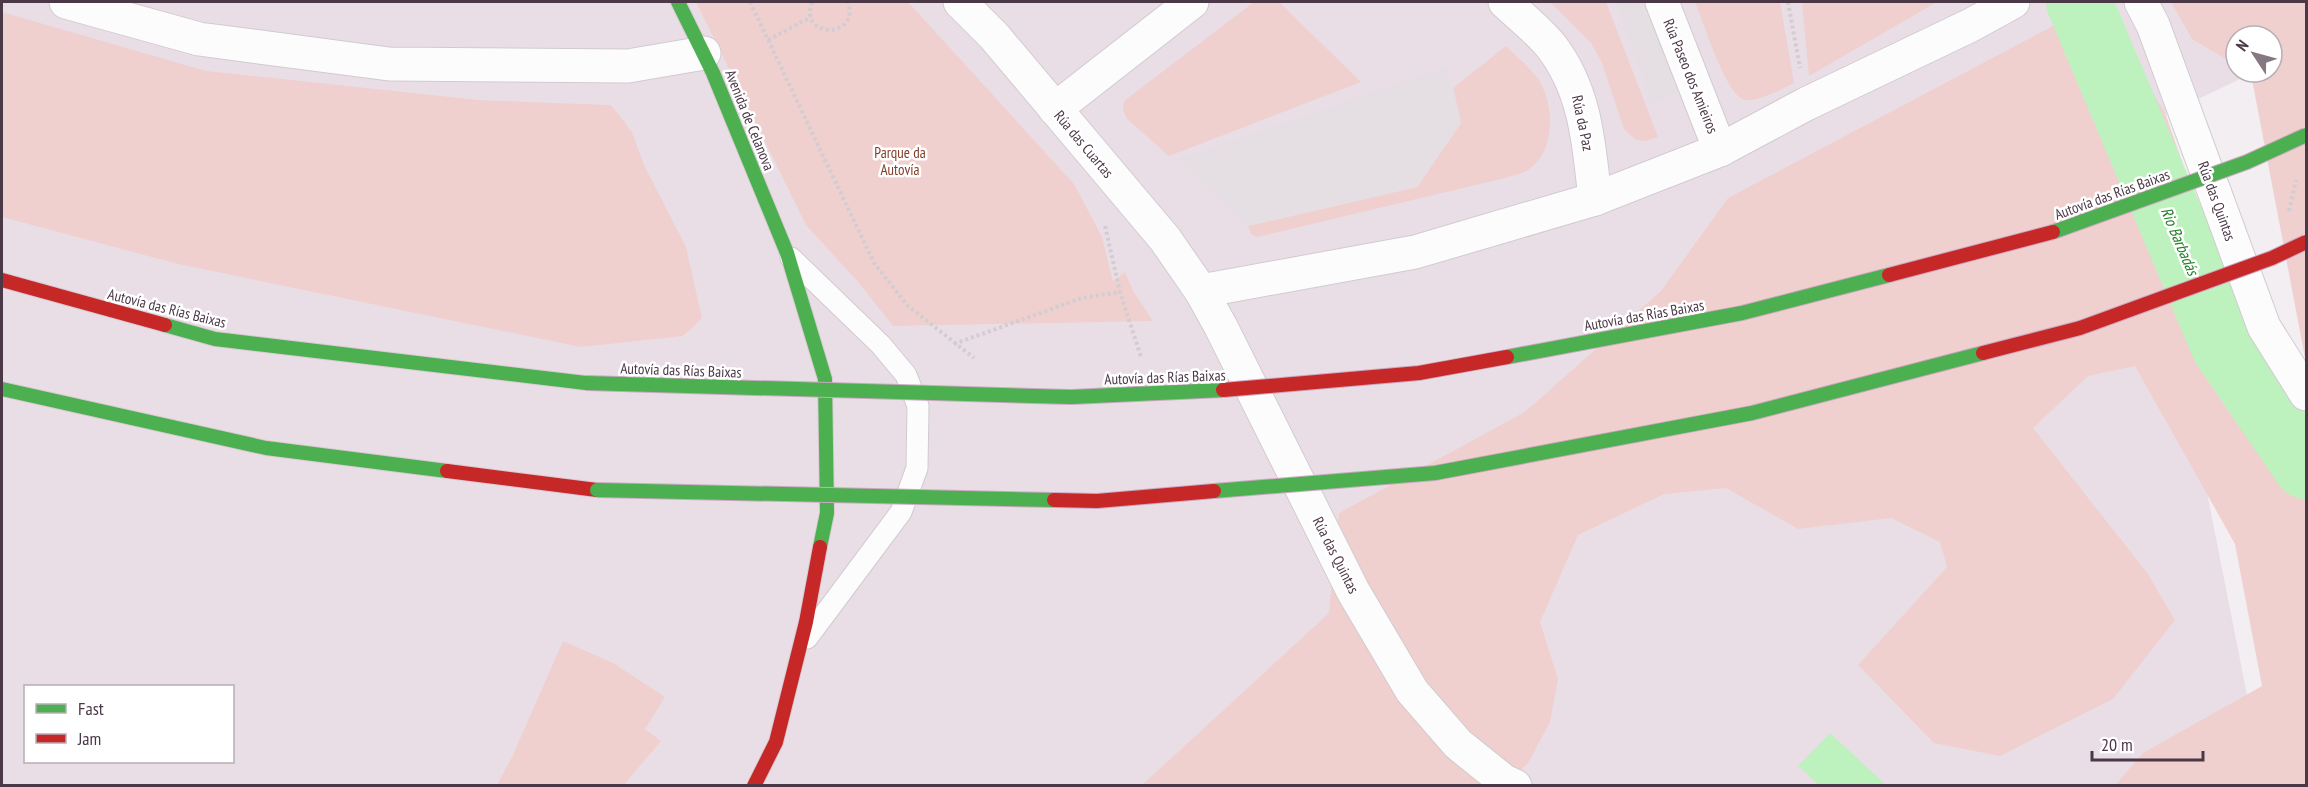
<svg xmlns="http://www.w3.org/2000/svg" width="2308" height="787" viewBox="0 0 2308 787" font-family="'PT Sans Narrow',sans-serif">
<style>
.residential{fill:#e9dee6;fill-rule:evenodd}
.green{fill:#efd0cf}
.parking{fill:#e5dfe3}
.water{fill:#bdf2bf}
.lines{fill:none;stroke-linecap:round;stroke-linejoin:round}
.river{stroke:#bdf2bf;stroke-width:66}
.lane-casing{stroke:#d1cbcf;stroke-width:23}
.street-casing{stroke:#d1cbcf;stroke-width:35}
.fast-casing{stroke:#d9cad3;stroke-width:16}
.jam-casing{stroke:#d9cad3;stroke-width:16}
.path{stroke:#d3ccd1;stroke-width:4;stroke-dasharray:3 3;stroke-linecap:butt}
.lane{stroke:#fdfcfd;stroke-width:21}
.street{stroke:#fdfcfd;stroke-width:33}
.fast{stroke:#4caf50;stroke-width:14}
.jam{stroke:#c62828;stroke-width:14}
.fast-bridge-casing{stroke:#cca8c2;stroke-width:16;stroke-linecap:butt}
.jam-bridge-casing{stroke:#cca8c2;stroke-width:16;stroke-linecap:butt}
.fast-bridge{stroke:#4caf50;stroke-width:14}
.jam-bridge{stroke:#c62828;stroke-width:14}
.labels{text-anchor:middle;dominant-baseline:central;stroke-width:5;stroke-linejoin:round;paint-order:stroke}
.street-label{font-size:15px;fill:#4b3847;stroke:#fff}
.park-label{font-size:15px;fill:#813e28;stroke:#fff}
.water-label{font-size:16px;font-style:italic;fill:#228127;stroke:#fff}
</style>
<rect width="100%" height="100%" fill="#f3eef1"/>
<path class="residential" d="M2,2H2306L2272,36H2236V72H2255L2135,129L2247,695L2130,785L2,786ZM26,686H232V762H26Z"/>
<g class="green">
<path d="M696,2H908L1074,184L1102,237L1113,281L1125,272L1133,291L1153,321L893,326L859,283L806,225Z"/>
<path d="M1254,2H1279L1361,82L1169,156L1127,119L1123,110L1124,101Z"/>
<path d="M1550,2H1606L1658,137L1646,141L1636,140L1624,129L1602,63L1591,43Z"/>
<path d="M1695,2H1780L1794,83C1782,89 1758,102 1745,100C1726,96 1703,21 1695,2Z"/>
<path d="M1802,2H1937L1809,76Z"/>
<path d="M2098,2L2165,113L2239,325L2306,424V785H2115L2143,753L2262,686L2235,544L2135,366L2088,376L2033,428L2148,574L2175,620L2113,699L2000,756L1934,743L1858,665L1947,567L1940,542L1891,518L1798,529L1726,488L1664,494L1578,535L1540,622L1558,679L1550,722L1528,763L1505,785L1141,786L1329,613L1339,513L1525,412L1661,291L1728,198Z"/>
<path d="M2171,2H2306V363L2251,74L2248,72H2272V36H2236V65L2192,39Z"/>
<path d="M2,12L206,71L478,100L611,105L632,132L644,165L686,247L702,318L683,336L581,347L178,264L2,217Z"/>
<path d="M1506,46C1516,56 1527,65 1536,76C1555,101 1557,151 1528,170C1522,174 1512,175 1505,178L1257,237L1251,234L1248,226L1417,187L1461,123L1453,88Z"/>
<path d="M563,641L613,663L665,697L645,729L661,741L624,785H497L512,757Z"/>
</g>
<g class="parking">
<path d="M1615,2H1644L1678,93L1652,103Z"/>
<path d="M1448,66L1461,123L1417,187L1248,226L1178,159Z"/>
</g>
<g class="water">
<path d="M2235,342L2306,448V484L2212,352Z"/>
<path d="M1830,733L1886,785H1819L1798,766Z"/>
</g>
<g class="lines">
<path class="river" d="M2079,2L2224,346L2306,466"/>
<defs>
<path id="lane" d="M791,258L881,345L906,375L918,406L917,468L901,512L807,638"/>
<g id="street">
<path d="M66,2L199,39L389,64L628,66L704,53"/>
<path d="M960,2L994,36L1165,239L1201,291L1221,327L1353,591L1412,691L1458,744L1504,781L1515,786"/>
<path d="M1505,2C1520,16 1538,30 1551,46C1586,91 1589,145 1595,199"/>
<path d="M1662,2L1720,150"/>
<path d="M2141,2L2153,25L2264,327L2306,394"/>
<path d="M1055,109L1192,2"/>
<path d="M1201,291L1415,252L1595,199L1720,150L1806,104L1971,25L2013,2"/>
</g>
<g id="fast">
<path d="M678,2L713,73L787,253L825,379L827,513L820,547"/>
<path d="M165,325L215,339L586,383"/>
<path d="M2,389L266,448L447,471"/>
</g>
<g id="jam">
<path d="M2,280L165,325"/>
<path d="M447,471L597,490"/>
<path d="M754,786L776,742L806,622L820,547"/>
</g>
</defs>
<use href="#lane" class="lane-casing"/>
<use href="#street" class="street-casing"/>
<use href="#fast" class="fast-casing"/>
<use href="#jam" class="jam-casing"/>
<g class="path">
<path d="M750,2L874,263L907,305L974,358"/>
<path d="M812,2C798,38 860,40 848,2"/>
<path d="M1788,2L1800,68"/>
<path d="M768,40L811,17"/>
<path d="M2289,211L2296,180"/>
<path d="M1105,226L1120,292L1141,357"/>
<path d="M954,344L1082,298L1120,292"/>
</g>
<use href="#lane" class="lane"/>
<use href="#street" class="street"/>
<use href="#fast" class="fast"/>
<use href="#jam" class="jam"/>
<defs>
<g id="fast-bridge">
<path d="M2053,232L2247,162L2306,135"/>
<path d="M1507,357L1742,313L1889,275"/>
<path d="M586,383L1071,397L1223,390"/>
<path d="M597,490L1054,500"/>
<path d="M1214,491L1435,473L1752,413L1983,353"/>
</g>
<g id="jam-bridge">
<path d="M1889,275L2053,232"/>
<path d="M1983,353L2080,328L2272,258L2306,242"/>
<path d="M1223,390L1419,373L1507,357"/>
<path d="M1054,500L1097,501L1214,491"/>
</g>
</defs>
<use href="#fast-bridge" class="fast-bridge-casing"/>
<use href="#jam-bridge" class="jam-bridge-casing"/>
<use href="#fast-bridge" class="fast-bridge"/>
<use href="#jam-bridge" class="jam-bridge"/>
</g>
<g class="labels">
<g class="street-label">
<text transform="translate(1691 76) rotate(68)">Rúa Paseo dos Amieiros</text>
<text transform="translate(750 120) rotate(68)">Avenida de Celanova</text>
<text transform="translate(1583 123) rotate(78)">Rúa da Paz</text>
<text transform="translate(1084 144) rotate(50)">Rúa das Cuartas</text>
<text transform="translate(2112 194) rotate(-20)">Autovía das Rías Baixas</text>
<text transform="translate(2217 201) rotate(70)">Rúa das Quintas</text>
<text transform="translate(167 308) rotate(14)">Autovía das Rías Baixas</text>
<text transform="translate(1644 315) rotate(-10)">Autovía das Rías Baixas</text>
<text transform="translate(681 370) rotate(2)">Autovía das Rías Baixas</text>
<text transform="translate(1165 377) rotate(-2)">Autovía das Rías Baixas</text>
<text transform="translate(1336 555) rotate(63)">Rúa das Quintas</text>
</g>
<g class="park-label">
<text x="900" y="152">Parque da<tspan x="900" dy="17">Autovía</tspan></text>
</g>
<g class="water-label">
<text transform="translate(2180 241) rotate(67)">Rio Barbadás</text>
</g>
</g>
<rect width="2308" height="787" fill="none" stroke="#4b3847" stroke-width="6"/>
<rect x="24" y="685" width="210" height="78" fill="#ffffff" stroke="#b7afb5" stroke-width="1.5"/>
<rect x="36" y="704" width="30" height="9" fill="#4caf50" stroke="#b7afb5" stroke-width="1.5"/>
<text x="78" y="715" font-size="18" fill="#4b3847">Fast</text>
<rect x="36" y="734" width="30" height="9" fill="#c62828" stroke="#b7afb5" stroke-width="1.5"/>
<text x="78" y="745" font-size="18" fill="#4b3847">Jam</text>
<g transform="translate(2254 54) rotate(306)"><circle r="28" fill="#ffffff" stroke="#b7afb5" stroke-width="1.5"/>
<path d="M0-4.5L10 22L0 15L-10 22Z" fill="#867882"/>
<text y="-9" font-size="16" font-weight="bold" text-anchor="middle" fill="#4b3847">N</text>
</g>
<path d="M2092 751v9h111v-9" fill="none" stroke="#4b3847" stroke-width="3"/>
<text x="2101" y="751" font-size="18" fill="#4b3847" stroke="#ffffff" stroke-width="4.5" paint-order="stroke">20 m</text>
</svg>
